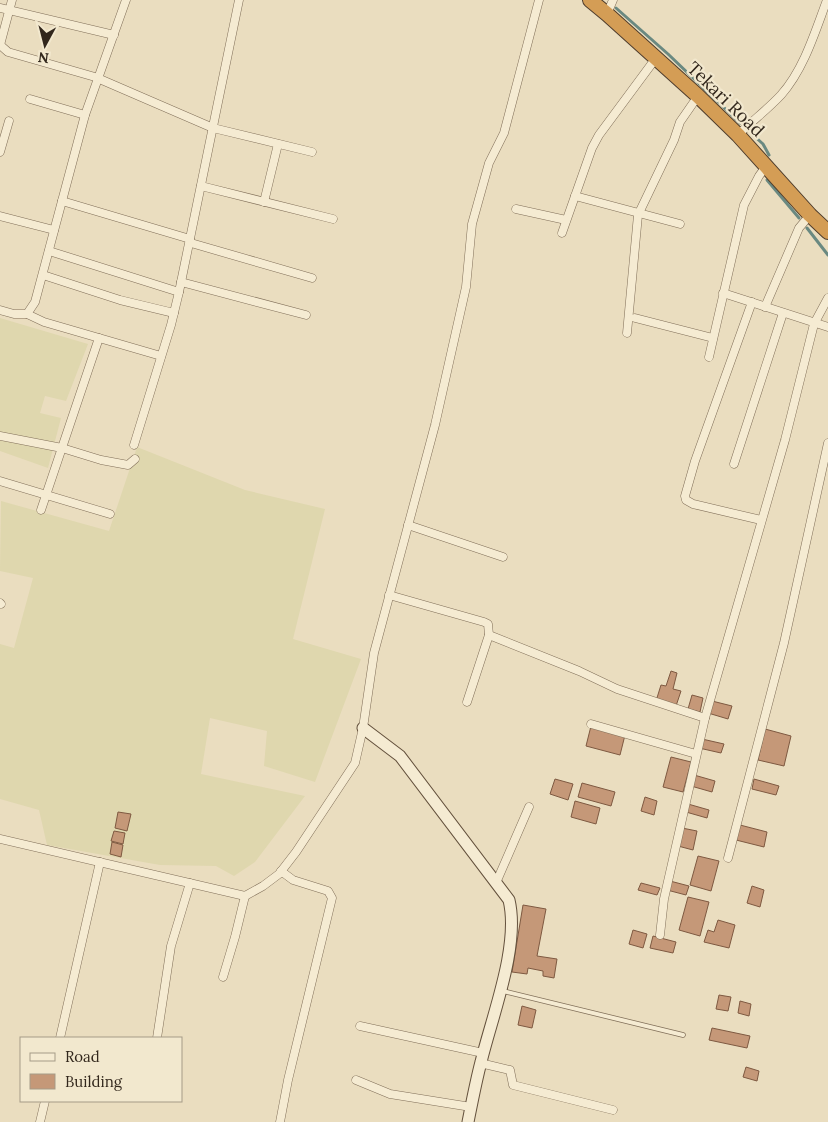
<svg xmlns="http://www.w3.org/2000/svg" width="828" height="1122" viewBox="0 0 828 1122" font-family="Lora,serif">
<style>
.farmland{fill:#dfd7ae}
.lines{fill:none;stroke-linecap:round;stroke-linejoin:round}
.stream{stroke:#6a8981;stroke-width:3}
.building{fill:#c59878;stroke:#7e5941}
.lane-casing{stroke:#816f59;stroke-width:5.5}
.street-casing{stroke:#816f59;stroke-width:9}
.secondary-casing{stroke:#63503c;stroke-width:13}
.highway-casing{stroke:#4f3d2d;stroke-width:16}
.lane{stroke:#f5ebd2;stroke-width:4}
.street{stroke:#f5ebd2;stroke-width:8}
.secondary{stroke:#f5ebd2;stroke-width:11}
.highway{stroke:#d49d55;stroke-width:14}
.labels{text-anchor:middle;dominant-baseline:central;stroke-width:4.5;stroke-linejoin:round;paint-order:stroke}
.street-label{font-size:18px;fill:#32271c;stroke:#f2e8ce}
</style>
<rect width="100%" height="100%" fill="#eaddbf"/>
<g class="farmland">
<path d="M0,318L88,344L66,401L45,396L40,413L61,418L48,468L0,451Z"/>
<path d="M137,447L245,490L325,509L293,639L361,659L315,782L264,766L267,731L210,718L201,774L305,796L255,862L234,876L216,866L160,865L47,845L39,810L0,799V644L14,648L33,578L0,571L1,501L109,531Z"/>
</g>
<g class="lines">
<g class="stream">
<path d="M616,8L668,54L740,123"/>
<path d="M752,134L763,144L769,155"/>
<path d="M767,180L799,218"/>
<path d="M807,228L828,255"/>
</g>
</g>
<g class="building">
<path d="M671,671L677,673L673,689L681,691L676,706L656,701L661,685L666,686Z"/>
<path d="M692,695L703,698L700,712L688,709Z"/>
<path d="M712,701L732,706L728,719L708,713Z"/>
<path d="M591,726L625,735L620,755L586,746Z"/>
<path d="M765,729L791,736L784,766L758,760Z"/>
<path d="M702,739L724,744L721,753L699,748Z"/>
<path d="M671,757L691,762L683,792L663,787Z"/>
<path d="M694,775L715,781L712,792L691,786Z"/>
<path d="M555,779L573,784L568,800L550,794Z"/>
<path d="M754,779L779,786L776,795L752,789Z"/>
<path d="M582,783L615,792L611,806L578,797Z"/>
<path d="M645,797L657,801L654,815L641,811Z"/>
<path d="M575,801L600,808L596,824L571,817Z"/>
<path d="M688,804L709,810L707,818L686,812Z"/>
<path d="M118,812L131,814L127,831L115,828Z"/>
<path d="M740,825L767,832L764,847L736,840Z"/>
<path d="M682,828L697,831L693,850L678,846Z"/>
<path d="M114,831L125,833L123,844L111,841Z"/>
<path d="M112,842L123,845L121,857L110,854Z"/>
<path d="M698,856L719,861L711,891L690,885Z"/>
<path d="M670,881L689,886L686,895L667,890Z"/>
<path d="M641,883L660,888L657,895L638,890Z"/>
<path d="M752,886L764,890L760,907L747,903Z"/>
<path d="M688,897L709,902L700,936L679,930Z"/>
<path d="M523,905L546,909L537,956L557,959L554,978L543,976V971L528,968L527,974L512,972Z"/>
<path d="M718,920L735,925L729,948L704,942L708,930L714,932Z"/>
<path d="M633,930L647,934L643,948L629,944Z"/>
<path d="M653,936L676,942L673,953L650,948Z"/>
<path d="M719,995L731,997L728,1011L716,1009Z"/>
<path d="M740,1001L751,1004L749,1016L738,1013Z"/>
<path d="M522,1006L536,1010L532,1028L518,1025Z"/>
<path d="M712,1028L750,1036L747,1048L709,1040Z"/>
<path d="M746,1067L759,1071L757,1081L743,1077Z"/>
</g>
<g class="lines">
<defs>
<path id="lane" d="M503,991L683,1035"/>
<g id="street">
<path d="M0,8L114,35"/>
<path d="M607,14L613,0"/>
<path d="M0,45L8,52L95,77L213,128L312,152"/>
<path d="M0,45L12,0"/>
<path d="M30,99L85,115"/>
<path d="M738,135C752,121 768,109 781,95C804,69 815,32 827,0"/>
<path d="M0,152L9,121"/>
<path d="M201,186L333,219"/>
<path d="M575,196L680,224"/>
<path d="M62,201L190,239L191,243L312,278"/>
<path d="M264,202L278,144"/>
<path d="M516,209L566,220"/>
<path d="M0,216L54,230"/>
<path d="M562,233L592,148L599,135L656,58"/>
<path d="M49,251L179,292"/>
<path d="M43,275L120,300L174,313"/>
<path d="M181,282L306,315"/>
<path d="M723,293L828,327"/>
<path d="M752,302L695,461L685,496L686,500L693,504L761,520"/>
<path d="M765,307L799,228L810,215"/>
<path d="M0,310L14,314H27L35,302L85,115L126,0"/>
<path d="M27,314L44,322L161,356"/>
<path d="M635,318L713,338"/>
<path d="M627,333L638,215L674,140L680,122L698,96"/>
<path d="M709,357L744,205L759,176L767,165"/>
<path d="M0,436L62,448L101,460L128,465L135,459"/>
<path d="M134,445L171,325L179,292L239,0"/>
<path d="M734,464L783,313"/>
<path d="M0,481L110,514"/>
<path d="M41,510L99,338"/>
<path d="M408,525L503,557"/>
<path d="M389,595L484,622L488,624L489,635L467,702"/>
<path d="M0,603L1,604"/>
<path d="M489,635L579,671L617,689L705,718"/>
<path d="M591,724L696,754"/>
<path d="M0,839L245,896L235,937L223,977"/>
<path d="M728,858L784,643L828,443"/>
<path d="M496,883L529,807"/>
<path d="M245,896L263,886L279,874L296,852L355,763L363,728L374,653L435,425L466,287L472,224L489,163L504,133L539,0"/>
<path d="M660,935L664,899L705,718L785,440L814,324L828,298"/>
<path d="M360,1026L483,1053"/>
<path d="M60,1038L100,862"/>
<path d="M157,1038L171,946L190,883"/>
<path d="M480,1063L510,1070L513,1085L613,1110"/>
<path d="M356,1080L390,1094L471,1107"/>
<path d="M40,1122L45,1101"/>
<path d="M280,1122L288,1080L332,898L328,891L293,880L281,871"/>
</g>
<path id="secondary" d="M363,728L400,756L509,900C520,946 492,1016 481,1062C476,1081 472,1102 468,1122"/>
<path id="highway" d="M590,0L607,14L698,96L738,135L810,215L828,232"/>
</defs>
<use href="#lane" class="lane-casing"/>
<use href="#street" class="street-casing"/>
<use href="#secondary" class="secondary-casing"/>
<use href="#highway" class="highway-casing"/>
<use href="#lane" class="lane"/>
<use href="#street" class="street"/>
<use href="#secondary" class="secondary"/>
<use href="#highway" class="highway"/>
</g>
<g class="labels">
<g class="street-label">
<text transform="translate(726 99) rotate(44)">Tekari Road</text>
</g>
</g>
<rect x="20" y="1037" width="162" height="65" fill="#f2e8ce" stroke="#a59b87"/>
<rect x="30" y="1053" width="25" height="8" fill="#f5ebd2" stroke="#a59b87"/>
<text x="65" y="1062" font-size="15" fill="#32271c">Road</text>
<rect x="30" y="1074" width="25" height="15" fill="#c59878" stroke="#a59b87"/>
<text x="65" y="1087" font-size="15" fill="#32271c">Building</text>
<g transform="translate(45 45) rotate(187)" stroke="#f2e8ce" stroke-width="4" paint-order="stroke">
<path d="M0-4L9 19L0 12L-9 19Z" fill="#32271c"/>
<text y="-8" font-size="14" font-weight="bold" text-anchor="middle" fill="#32271c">N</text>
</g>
</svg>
